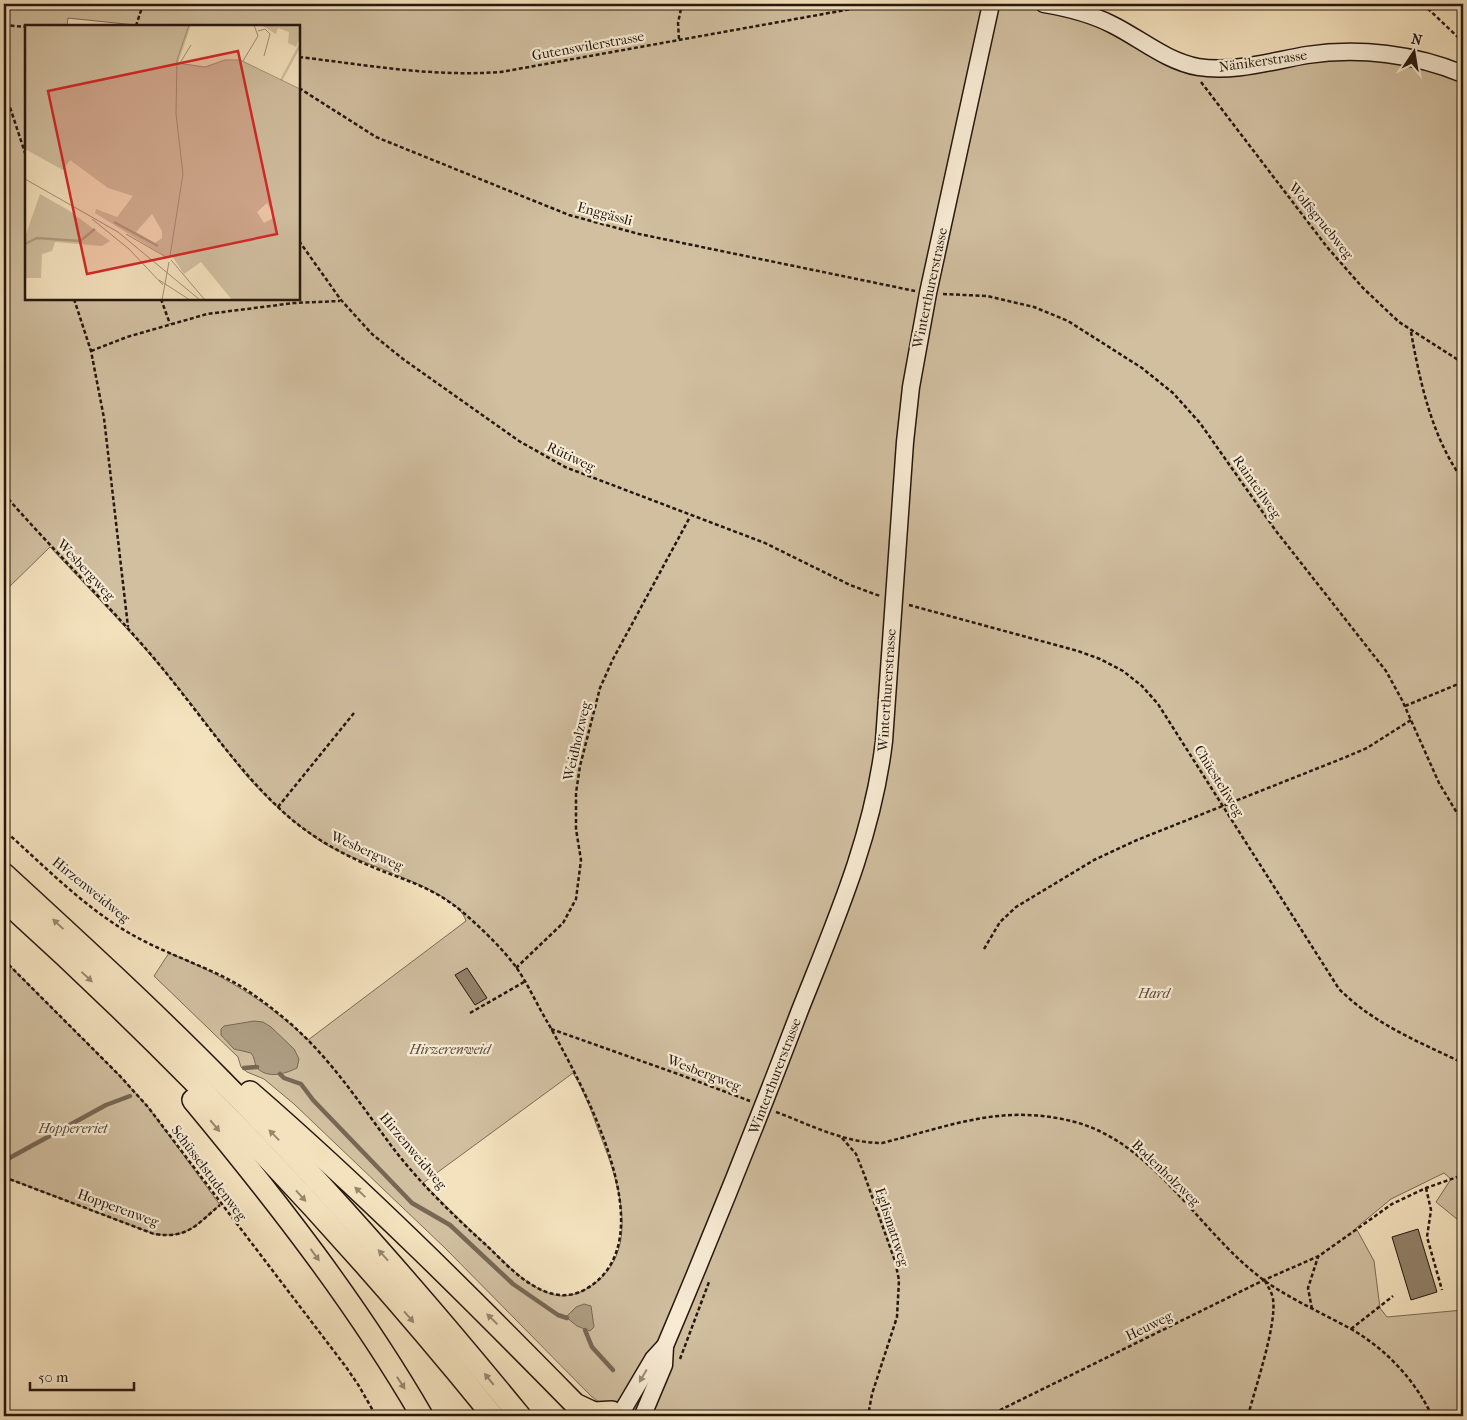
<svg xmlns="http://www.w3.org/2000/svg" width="1467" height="1420" viewBox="0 0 1467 1420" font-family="'IM FELL French Canon',serif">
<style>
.green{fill:#d1bfa0;stroke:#7b6b57;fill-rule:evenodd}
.water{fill:#ae9d82;stroke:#776754}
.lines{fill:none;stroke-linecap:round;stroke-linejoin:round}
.stream{stroke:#776754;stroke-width:4.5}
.building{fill:#91816a;stroke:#25170e}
.secondary-casing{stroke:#25170e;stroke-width:19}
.highway-casing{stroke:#25170e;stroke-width:24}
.path{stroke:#25170e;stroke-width:2.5;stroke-dasharray:4 2.5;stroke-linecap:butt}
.secondary{stroke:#f8ecd5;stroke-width:16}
.highway{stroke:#f4e2be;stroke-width:21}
.oneway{fill:#97876f}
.oneway2{fill:#998c7b}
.labels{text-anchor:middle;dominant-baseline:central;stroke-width:4.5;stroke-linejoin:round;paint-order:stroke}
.street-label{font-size:14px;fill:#25170e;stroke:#f8ecd5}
.park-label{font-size:14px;font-style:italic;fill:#59493a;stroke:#f8ecd5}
.inset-river{fill:none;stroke:#ae9d82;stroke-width:2.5}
.inset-road{fill:none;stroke:#a19178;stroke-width:1}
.view{fill:#d62828;fill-opacity:0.15;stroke:#d62828;stroke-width:2.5}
.inset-edge{fill:none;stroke:#25170e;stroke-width:2.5}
</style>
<rect width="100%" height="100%" fill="#f4e2be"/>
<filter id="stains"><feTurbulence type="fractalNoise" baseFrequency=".004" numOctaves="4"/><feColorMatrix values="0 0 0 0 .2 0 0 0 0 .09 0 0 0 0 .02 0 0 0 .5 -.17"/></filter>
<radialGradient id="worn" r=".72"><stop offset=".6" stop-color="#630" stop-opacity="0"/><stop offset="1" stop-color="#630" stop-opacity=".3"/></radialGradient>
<g class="green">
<path d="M4,4H1044L1189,65L1334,52L1463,74V1224L1436,1202L1451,1179L1444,1173L1391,1199L1356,1228L1374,1261L1380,1308L1387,1317L1463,1310V1416H643L631,1408L612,1412L591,1396L445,1248L294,1104L264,1079L247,1072L241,1067L238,1057L154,976L169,953C223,975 265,1000 308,1040L466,921C457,888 352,863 320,841C293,822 266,799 244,773C221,745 201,714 177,686C137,638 93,593 50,547L4,592ZM68,18L144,26H299V299H26V26H67ZM573,1073C584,1091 592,1113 599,1132C617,1178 644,1251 591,1286C578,1295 563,1299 548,1293C529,1286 514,1271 499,1257C473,1233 448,1208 423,1183Z"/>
<path d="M4,960L120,1076L148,1107L220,1205C196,1225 188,1239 154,1234L4,1177Z"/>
</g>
<g class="water">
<path d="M254,1021L263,1022L271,1027L294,1049L299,1059L297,1068C285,1074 268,1079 257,1068C254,1063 255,1057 251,1053L234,1049L221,1035V1029L224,1026Z"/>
<path d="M584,1304L591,1306L594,1327L590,1331L577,1326L566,1317L576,1307Z"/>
</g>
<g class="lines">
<g class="stream">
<path d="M244,1068L257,1067"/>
<path d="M280,1074L284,1078L301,1084L313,1100L412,1203L450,1225L513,1284L558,1315L567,1318"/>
<path d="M4,1161L106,1105L130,1096"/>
<path d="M585,1330L592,1347L613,1370"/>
</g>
</g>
<g class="building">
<path d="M467,968L487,998L475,1005L455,975Z"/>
<path d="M1418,1229L1437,1292L1411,1300L1392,1237Z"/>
</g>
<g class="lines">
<defs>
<g id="secondary">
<path d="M1044,4C1068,8 1092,14 1113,25C1141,39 1166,61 1198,67C1233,73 1272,61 1307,55C1359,47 1415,54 1463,74"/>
<path d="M624,1408L653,1359L665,1346"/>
<path d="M643,1415L664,1365L665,1346C712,1235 757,1123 800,1010C835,922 873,836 884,741L905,442L911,387L928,293L991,4"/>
</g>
<g id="highway">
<path d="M4,874C77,941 151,1009 221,1080C326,1186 425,1300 520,1416"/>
<path d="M4,900C179,1058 344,1232 493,1416"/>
<path d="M250,1092C363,1190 470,1297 575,1404L594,1413L612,1412"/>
<path d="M193,1100C276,1200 357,1304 422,1416"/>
</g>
</defs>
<use href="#secondary" class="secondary-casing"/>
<use href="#highway" class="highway-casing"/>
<g class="path">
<path d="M1423,4L1463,42"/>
<path d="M4,25L26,27"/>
<path d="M136,26L143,4"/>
<path d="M679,39L678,23L682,4"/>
<path d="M299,57C368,65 430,77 501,72L879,4"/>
<path d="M1201,82L1327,247L1363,288L1399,322L1463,363"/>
<path d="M299,88L376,137L569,215L639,234L915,291"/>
<path d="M4,89L26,156"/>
<path d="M299,241L341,300L372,334L403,359L519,441L565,467L765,543L850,585L880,596"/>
<path d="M943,294L987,296L1034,307L1068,321L1142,368L1173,393L1200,423L1276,531L1386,671L1402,700L1439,783L1463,823"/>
<path d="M74,299L91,351L104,418L128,627"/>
<path d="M161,299L170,324"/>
<path d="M1411,332C1420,382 1432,438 1463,480"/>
<path d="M91,351L127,337L207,314L294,303L340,301"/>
<path d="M4,494C52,549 105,601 153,657C196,708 233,765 282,811C305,832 331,848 359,861C399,880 429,883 465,914C483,930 502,948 516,967C528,984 537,1005 548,1023C581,1083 670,1240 586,1289C568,1299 551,1296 534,1286C516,1276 501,1259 485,1244C454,1216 422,1185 396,1152C363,1108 333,1061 291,1024C271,1007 248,989 224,977C191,961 155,949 124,930C80,903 42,864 4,830"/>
<path d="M909,605L1078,651L1100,659L1123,671L1142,686L1158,704L1339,989C1374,1024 1419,1042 1463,1063"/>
<path d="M1405,706L1463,682"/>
<path d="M278,807L354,713"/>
<path d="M984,949L1000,922L1016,907L1094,860L1137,840L1346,757L1367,748L1411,720"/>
<path d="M4,960L120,1076L148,1107L346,1367L359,1386L376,1416"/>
<path d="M516,968L563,923L576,899L581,860L576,829V793L580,766L600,688L613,659L690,517"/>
<path d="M470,1013L524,982"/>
<path d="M551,1029L678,1074L750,1101"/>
<path d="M776,1112C811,1125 844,1143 882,1143C951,1126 1002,1103 1075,1122C1156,1144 1199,1233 1265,1281C1292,1300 1322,1313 1351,1329C1386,1349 1415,1380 1432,1416"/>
<path d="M842,1138L856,1154L864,1174L895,1261L899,1280L897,1317L872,1394L868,1416"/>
<path d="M4,1177L154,1234C188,1239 196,1225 220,1205"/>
<path d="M1426,1188L1431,1210L1427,1237L1442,1290"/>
<path d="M1312,1309L1308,1288L1318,1257"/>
<path d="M1351,1329L1393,1296"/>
<path d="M680,1359L709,1282"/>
<path d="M988,1416L1264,1280L1319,1256L1392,1204L1426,1188L1463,1175"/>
<path d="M1248,1416C1255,1388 1277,1325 1273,1299C1272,1292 1268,1287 1265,1281"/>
</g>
<use href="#secondary" class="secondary"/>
<use href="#highway" class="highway"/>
</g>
<defs><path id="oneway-solid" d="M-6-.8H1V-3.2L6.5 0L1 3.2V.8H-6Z" transform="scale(1.25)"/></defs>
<g class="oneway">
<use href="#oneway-solid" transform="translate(58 924) rotate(-137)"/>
<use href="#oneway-solid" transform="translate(87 977) rotate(43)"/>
<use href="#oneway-solid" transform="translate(215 1126) rotate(50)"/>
<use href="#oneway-solid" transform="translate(274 1135) rotate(-134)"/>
<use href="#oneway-solid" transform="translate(360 1192) rotate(-137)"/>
<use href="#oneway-solid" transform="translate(301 1196) rotate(48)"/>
<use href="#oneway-solid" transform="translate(315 1255) rotate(54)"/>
<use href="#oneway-solid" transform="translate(383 1255) rotate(-132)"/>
<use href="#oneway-solid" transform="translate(409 1317) rotate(49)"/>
<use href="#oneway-solid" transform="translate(492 1319) rotate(-136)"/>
<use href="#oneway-solid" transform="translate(489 1379) rotate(-129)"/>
<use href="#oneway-solid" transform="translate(401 1383) rotate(57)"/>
</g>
<use class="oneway2" href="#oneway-solid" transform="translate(643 1376) rotate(120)"/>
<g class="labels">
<g class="street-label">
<text transform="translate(588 46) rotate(-10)">Gutenswilerstrasse</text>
<text transform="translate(1263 61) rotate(-8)">Nänikerstrasse</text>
<text transform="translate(605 214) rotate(15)">Enggässli</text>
<text transform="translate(1321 221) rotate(51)">Wolfsgruebweg</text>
<text transform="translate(930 288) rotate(-78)">Winterthurerstrasse</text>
<text transform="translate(571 457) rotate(25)">Rütiweg</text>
<text transform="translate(1257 487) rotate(55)">Rainteilweg</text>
<text transform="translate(86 570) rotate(47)">Wesbergweg</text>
<text transform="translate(887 690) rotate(-86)">Winterthurerstrasse</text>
<text transform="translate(577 741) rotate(-77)">Weidholzweg</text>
<text transform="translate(1219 781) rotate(58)">Chüesteliweg</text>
<text transform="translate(367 851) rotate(24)">Wesbergweg</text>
<text transform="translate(91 890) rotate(39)">Hirzenweidweg</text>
<text transform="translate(704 1073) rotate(21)">Wesbergweg</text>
<text transform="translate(775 1076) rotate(-69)">Winterthurerstrasse</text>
<text transform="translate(413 1151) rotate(50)">Hirzenweidweg</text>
<text transform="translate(209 1173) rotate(53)">Schüsselstudenweg</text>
<text transform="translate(1166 1173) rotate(44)">Bodenholzweg</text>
<text transform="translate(118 1208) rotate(20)">Hopperenweg</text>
<text transform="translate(892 1227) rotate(72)">Eglismattweg</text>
<text transform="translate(1149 1326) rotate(-26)">Heuweg</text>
</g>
<g class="park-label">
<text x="1154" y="993">Hard</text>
<text x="450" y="1049">Hirzerenweid</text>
<text x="73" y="1128">Hoppereriet</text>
</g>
</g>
<g transform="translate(25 25)">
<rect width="275" height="275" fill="#f4e2be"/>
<path d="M0,0H166L153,38L180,42L200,35L218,36L255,55L275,17V23L257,56L275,64V275H207L176,237L159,249L147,231L141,232L70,188L71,184L92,192L108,171L83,163L45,135L38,145L0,124ZM242,178L250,192L239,198L232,187ZM127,189L137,206V213L130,218L111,207ZM236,0H275V14L271,22L263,18L264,7L253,3L251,9ZM15,169L43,185L85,216L77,221L30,217L27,226L17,229L16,253H0V212Z" fill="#d1bfa0" fill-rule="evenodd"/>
<path class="inset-river" d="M89,197L133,221M0,219L12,213L55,216L70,204"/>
<path class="inset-road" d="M233,6L240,4L245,9L239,31M218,36L233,11L229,0M152,38L180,42L200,35H215L275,64M155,38L166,20M0,154L93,207L175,275M67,194L104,224L138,260M101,209L141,232M145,231L158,149L151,89L152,35L164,0M146,235L180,275M134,255L165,275M137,275L144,237"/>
<path class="view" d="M213,26L252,209L62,249L23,66Z"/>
<rect width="275" height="275" class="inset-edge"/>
</g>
<rect width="1467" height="1420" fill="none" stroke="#f4e2be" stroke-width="20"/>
<rect x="5" y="5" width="1457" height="1410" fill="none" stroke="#25170e" stroke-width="2.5"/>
<rect x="10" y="10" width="1447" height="1400" fill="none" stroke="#25170e"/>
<g transform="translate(1414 52) rotate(12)" stroke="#f8ecd5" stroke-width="4" paint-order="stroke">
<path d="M0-4L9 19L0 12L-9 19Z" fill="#25170e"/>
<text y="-8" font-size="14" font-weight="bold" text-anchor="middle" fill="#25170e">N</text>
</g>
<path d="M30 1382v8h104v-8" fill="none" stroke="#25170e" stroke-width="2.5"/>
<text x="38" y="1382" font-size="15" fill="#25170e" stroke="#f8ecd5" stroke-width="4" paint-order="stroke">50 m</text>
<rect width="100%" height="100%" filter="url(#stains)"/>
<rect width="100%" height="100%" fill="url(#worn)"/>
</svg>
